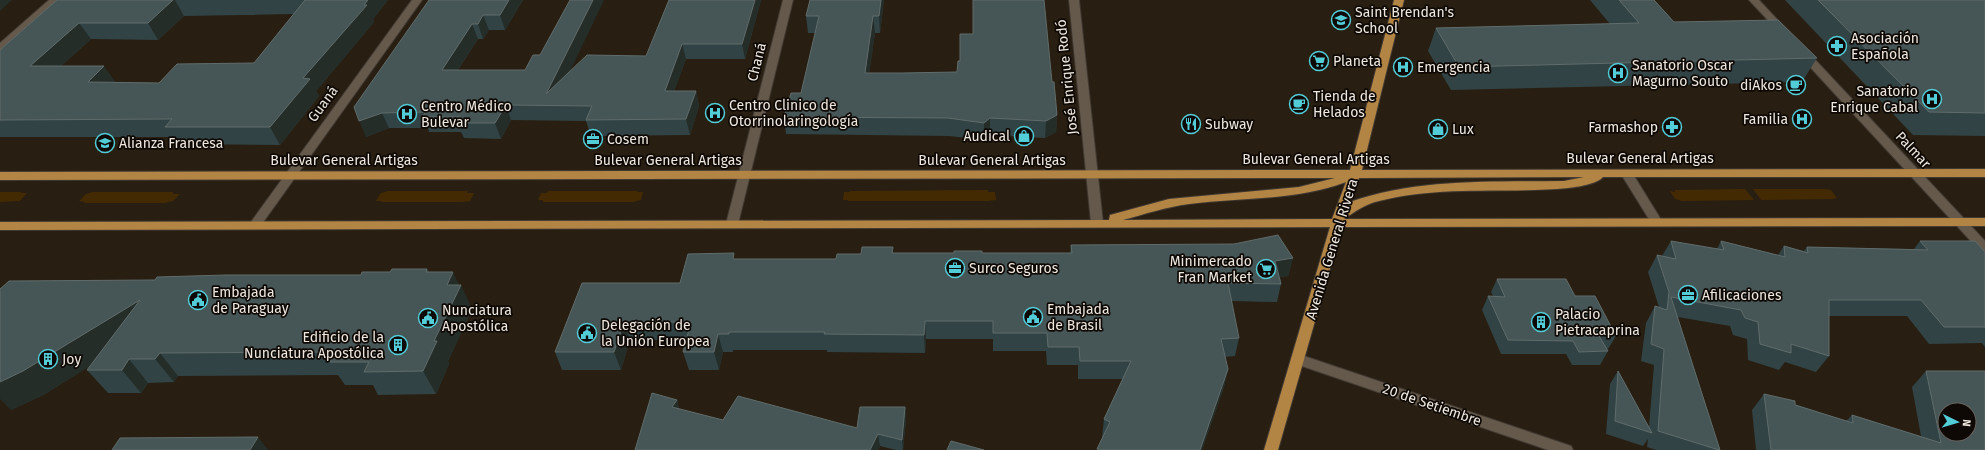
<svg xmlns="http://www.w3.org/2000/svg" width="1985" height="450" viewBox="0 0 1985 450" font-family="'Fira Sans',sans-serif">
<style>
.green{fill:#442a02}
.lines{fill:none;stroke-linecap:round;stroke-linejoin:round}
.minor-casing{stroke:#423932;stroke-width:2}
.major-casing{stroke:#423932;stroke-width:2}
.minor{fill:#64594b;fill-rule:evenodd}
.major{fill:#b38544;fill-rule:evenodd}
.wall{fill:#314345;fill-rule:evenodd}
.shaded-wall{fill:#252d29}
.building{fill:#465555;stroke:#606c6b;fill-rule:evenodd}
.labels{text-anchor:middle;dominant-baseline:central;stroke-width:3.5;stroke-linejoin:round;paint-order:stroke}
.poi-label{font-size:14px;fill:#efe8e0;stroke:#0e0905;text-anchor:start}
.street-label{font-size:14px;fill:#efe8e0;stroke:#0e0905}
</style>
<rect width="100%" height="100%" fill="#281f12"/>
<g class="green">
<path d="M1745,189L1754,200L1682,201L1675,199L1670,191L1675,192V190Z"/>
<path d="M1753,189H1825L1831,190L1837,198H1834V199L1761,200Z"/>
<path d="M988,190V192H995L996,200L988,201H848V200H843L844,192H850V191Z"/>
<path d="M388,191H468L467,193H474L470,201L462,202H381L382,201H376L381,193Z"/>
<path d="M548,191H637V192H643L641,200L633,202H543V200H538L541,193H547Z"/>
<path d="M0,192H21V193H27L20,201L0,202Z"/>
<path d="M93,192H173V194H180L173,201L164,203H84L85,202L79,201L86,194Z"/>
</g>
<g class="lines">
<defs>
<g id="minor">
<path d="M49,0H60L4,50L0,51V43Z"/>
<path d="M412,0H422L259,228H251L249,225L251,222Z"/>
<path d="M783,0H793L738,224L732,228L726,224Z"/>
<path d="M1069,0H1079L1103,223L1097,227L1091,223Z"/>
<path d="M1749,0H1759L1786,29L1788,31L1786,33H1780Z"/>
<path d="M1802,49L1806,50L1985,241V253L1981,252L1798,54L1797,52L1798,50Z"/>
<path d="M1627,170L1631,171L1660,218L1662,221L1660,224H1652L1621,174Z"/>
<path d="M1298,354L1571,446L1573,450H1548L1293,363L1291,359L1293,355Z"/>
</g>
<path id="major" d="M1394,0H1404L1362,170L1985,169V177H1603C1597,184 1577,187 1568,188C1505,194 1441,185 1379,201C1365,204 1356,211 1344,219L1985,218V226L1342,227L1278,450H1264L1330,227L0,230V222L1109,220L1110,215L1169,199L1299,187L1335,178L0,180V172L1350,170ZM1584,177L1564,181C1493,182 1418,178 1350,202L1359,178ZM1346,182L1332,219L1123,220C1145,214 1166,207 1189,204C1242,197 1296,201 1346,182Z"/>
</defs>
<use href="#minor" class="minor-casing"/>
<use href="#major" class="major-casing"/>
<use href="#minor" class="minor"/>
<use href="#major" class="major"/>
</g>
<g class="wall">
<path d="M57,0H388L373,19L374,22L316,91L319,96L280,145L177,144L172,137H0V50ZM294,14L254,63L159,83L115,82L61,66L91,39L158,40L184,16Z"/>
<path d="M429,0H523L505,30H489L483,39H478L458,70L570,72L646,56L761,0L745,59H686L674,91H696L699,106L690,135L591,136L586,121L511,120L501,139L464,138L461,132H429L428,128H389L366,137Z"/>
<path d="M810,0H884L880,33H875L869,73H902L957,72L1052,82L1057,115L1056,132L1045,138L990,135L984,140L949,136L786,134L784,117L801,93L816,33H808L806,16Z"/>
<path d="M1590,0H1654L1674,22L1817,58L1802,82L1451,90L1428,51L1436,28L1610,24Z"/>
<path d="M1785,0H1985V136L1913,135Z"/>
<path d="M1671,241L1717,249L1721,241L1778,255L1784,246L1804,251L1807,247L1914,249L1920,241L1985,252V347L1982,343L1929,344L1907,316H1829V356L1816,372L1785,362L1779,370L1748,360L1747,339L1733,335L1730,326L1678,317L1719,450H1656L1647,447L1648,439L1643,446L1606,434L1610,384L1618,371L1649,427L1654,365L1641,361L1646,323L1655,306L1659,307L1648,272L1657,255L1662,256Z"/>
<path d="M1071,245L1293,258L1288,276L1280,277L1281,284L1277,302L1231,301L1239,338L1235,356L1225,357L1228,369L1224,387L1202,450H1097L1103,437H1102L1104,419L1123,379H1078V365H1047L1046,351H993V339H926L925,353L827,352V350H733V352H723L719,370H689L683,352L687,340H630L621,370H562L555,352L680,283L736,259H836L861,254L893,247V253H1070Z"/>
<path d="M427,269L429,272L460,285L472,309L448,361L449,364L436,394L378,395L373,385H345L338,375L178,376L174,382L148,383L141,393H108L87,370L91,365L45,394L11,410L155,280L361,275Z"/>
<path d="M1497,279L1575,296L1616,336L1608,349L1606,348L1608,351L1600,365H1572L1566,354H1501L1482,310L1488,296H1493L1491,292Z"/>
<path d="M1926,371L1985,450H1756L1752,410L1764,394L1846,421L1852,415L1921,436L1912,387Z"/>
<path d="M677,400L679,409L723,420L857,428L905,407L906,419L903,450H896L880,446L878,450H635Z"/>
</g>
<g class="shaded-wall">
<path d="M0,0H12L0,11Z"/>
<path d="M173,0H175L184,16L158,40L148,23Z"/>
<path d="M368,0H388L373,19L374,22L316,91L319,96L280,145L270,127L303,78Z"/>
<path d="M509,0H523L505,30L500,15Z"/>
<path d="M593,0H604L554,105L546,94Z"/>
<path d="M755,0H761L745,59L742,44Z"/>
<path d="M881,0H884L880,33L879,16Z"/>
<path d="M483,15L489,30L483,39L478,24Z"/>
<path d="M873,16L875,33L867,89L865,73Z"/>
<path d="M79,23L91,39L42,83L30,66Z"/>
<path d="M472,24L478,39L448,85L442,70Z"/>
<path d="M682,44L686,59L669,106L665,91Z"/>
<path d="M104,66L116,83L88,82Z"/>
<path d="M696,91L699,106L690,135L686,119Z"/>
<path d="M506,105L511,120L501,139L495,123Z"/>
<path d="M382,113L389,128L366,137L359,121Z"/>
<path d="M1057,115L1056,132L1045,138L1046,121Z"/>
<path d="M990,118V135L984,140V123Z"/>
<path d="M1293,258L1288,276L1271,279L1275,261Z"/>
<path d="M453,272L460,287L461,285L472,309L448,361L449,364L436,394L423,371L434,341L447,285Z"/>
<path d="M140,300L158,323L45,394L11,410L0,399V382Z"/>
<path d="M925,321L926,339L925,353L924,335Z"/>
<path d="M624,322L630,340L621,370L614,352Z"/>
<path d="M718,334L723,352L719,370L714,352Z"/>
<path d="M160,353L178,376L174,382L155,359Z"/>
<path d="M129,359L148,383L141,393L122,370Z"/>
<path d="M1228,369L1224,387L1202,450H1200Z"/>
<path d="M677,400L680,412L672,407Z"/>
<path d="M905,407L906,419L903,450L902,440Z"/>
<path d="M878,434L880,446L878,450H870Z"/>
<path d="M258,437L268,450H250Z"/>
</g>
<g class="building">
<path d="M57,0H173L148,23H79L30,66H104L88,82L159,83L177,64L254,63L305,0H368L364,5H367L303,78L310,79L270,127H165L172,119L0,120V50Z"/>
<path d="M429,0H509L500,15H483L478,24H472L442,70H525L533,55H540L570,0H593L546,94L587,55L646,56L669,0H755L742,44H682L665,91H696L686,119L586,120L592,106L506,105L495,123H457L461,117H423L425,112L382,113L359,121L354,107Z"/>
<path d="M810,0H881L879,16H873L865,73H902L957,72L958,61H960V34H973V0H1044L1052,82H1054L1057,115L1046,121L990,118L984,123L948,118L784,117L791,93H801L819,16H806Z"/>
<path d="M1619,0H1654L1674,22L1778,20L1817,58L1459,67L1436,28L1639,23Z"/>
<path d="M1818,0H1985V113L1929,112Z"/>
<path d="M1278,235L1293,258L1275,261L1281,284L1228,283L1239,338L1221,339L1228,369L1200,450H1099L1097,449L1110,422L1104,419L1131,361H1080L1079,347H1048L1047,333H993V321H925L924,335L824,334L825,332H729V334H718L714,352H683L691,322H624L614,352H555L582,283H680L688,254L734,253L733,259H836L837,254H861L862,247H893L892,253H954V251H982V253H1072L1071,245L1234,244Z"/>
<path d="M1671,241L1724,250L1721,241L1785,257L1784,246L1808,253L1807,247L1928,250L1920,241H1975L1985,252V327H1944L1921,300H1829V356L1791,344V353L1760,344L1758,322L1745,318L1741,310L1671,297L1720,450H1719L1658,431L1664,349L1651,344L1655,306L1667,310L1669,292L1657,255L1676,259Z"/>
<path d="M392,269H427L426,272H453L447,285H461L434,341H437L423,371L364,372L369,362H330L336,352L160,353L155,359H129L122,370H87L140,300L23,371L0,382V289L9,281L155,280L157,277L226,275H361L362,272H390Z"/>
<path d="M1497,279H1566L1575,296H1595L1616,336L1595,329L1608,351L1579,352L1573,341L1508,340L1488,296L1505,297Z"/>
<path d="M1618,371L1652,433L1615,421Z"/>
<path d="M1926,371H1985V450H1771L1764,394L1795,401V405L1853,423L1852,415L1941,443ZM1945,410H1969V434H1945Z"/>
<path d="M652,393L677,400L672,407L723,420L738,396L857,428L860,407H905L902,440L878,434L870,450H635Z"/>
<path d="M258,437L250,450H112L120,438Z"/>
<path d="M951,441L984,450H947Z"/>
</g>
<defs>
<symbol id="school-ring" viewBox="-11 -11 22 22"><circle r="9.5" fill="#0e0905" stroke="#52ccd6" stroke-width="1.5"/><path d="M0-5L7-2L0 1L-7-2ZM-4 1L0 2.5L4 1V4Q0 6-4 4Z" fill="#52ccd6"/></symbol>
<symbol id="pharmacy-ring" viewBox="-11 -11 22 22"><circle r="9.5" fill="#0e0905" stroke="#52ccd6" stroke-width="1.5"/><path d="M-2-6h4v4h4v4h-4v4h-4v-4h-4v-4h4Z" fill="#52ccd6"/></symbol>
<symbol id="supermarket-ring" viewBox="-11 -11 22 22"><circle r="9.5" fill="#0e0905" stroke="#52ccd6" stroke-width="1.5"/><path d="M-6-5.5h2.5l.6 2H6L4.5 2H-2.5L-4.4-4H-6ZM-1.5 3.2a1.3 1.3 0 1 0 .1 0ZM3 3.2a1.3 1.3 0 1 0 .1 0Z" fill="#52ccd6"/></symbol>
<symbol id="hospital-ring" viewBox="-11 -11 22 22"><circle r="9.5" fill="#0e0905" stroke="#52ccd6" stroke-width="1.5"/><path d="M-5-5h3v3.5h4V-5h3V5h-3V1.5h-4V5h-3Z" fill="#52ccd6"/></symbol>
<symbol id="cafe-ring" viewBox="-11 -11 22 22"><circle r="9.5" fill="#0e0905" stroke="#52ccd6" stroke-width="1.5"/><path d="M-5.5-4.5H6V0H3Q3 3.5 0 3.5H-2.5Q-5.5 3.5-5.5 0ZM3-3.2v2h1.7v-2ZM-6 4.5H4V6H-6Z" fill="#52ccd6"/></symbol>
<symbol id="restaurant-ring" viewBox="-11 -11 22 22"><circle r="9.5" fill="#0e0905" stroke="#52ccd6" stroke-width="1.5"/><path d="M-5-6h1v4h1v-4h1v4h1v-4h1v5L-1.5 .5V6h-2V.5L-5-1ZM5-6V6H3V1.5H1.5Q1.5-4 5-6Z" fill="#52ccd6"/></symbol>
<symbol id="shop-ring" viewBox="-11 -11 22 22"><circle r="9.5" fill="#0e0905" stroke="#52ccd6" stroke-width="1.5"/><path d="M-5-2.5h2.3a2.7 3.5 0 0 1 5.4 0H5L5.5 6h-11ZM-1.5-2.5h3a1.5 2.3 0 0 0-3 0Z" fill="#52ccd6"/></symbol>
<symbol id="office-ring" viewBox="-11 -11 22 22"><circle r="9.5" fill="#0e0905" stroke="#52ccd6" stroke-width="1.5"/><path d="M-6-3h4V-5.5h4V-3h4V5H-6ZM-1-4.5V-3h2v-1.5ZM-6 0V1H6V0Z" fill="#52ccd6"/></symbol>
<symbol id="civic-ring" viewBox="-11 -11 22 22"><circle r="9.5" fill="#0e0905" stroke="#52ccd6" stroke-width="1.5"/><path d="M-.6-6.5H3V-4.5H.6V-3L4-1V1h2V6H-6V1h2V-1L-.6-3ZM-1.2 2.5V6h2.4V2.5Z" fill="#52ccd6"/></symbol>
<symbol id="building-ring" viewBox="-11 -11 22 22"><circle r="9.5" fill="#0e0905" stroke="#52ccd6" stroke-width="1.5"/><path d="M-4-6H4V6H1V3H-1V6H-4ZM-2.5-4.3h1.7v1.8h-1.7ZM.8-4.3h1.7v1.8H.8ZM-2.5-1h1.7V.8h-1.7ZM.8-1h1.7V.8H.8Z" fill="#52ccd6"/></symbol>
</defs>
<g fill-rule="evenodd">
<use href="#school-ring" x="1330" y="9" width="22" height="22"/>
<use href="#pharmacy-ring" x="1826" y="35" width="22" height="22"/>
<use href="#supermarket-ring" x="1308" y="50" width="22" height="22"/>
<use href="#hospital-ring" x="1392" y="56" width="22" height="22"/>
<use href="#hospital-ring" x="1607" y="62" width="22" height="22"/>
<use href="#cafe-ring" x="1785" y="74" width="22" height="22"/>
<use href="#hospital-ring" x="1921" y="88" width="22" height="22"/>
<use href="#cafe-ring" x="1288" y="93" width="22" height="22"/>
<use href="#hospital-ring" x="704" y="102" width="22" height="22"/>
<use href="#hospital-ring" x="396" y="103" width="22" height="22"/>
<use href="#hospital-ring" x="1791" y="108" width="22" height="22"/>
<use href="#restaurant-ring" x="1180" y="113" width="22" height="22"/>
<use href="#pharmacy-ring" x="1661" y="116" width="22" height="22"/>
<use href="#shop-ring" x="1427" y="118" width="22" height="22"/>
<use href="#shop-ring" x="1013" y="125" width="22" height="22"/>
<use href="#office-ring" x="582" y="128" width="22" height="22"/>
<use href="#school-ring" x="94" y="132" width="22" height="22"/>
<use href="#office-ring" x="944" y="257" width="22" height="22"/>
<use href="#supermarket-ring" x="1255" y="258" width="22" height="22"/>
<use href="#office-ring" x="1677" y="284" width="22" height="22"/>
<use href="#civic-ring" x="187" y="289" width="22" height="22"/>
<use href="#civic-ring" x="1022" y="306" width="22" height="22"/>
<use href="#civic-ring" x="417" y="307" width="22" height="22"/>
<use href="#building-ring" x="1530" y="311" width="22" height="22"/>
<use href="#civic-ring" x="576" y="322" width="22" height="22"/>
<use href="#building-ring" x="387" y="334" width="22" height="22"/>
<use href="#building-ring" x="37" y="348" width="22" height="22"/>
</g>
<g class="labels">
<g class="poi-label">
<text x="1355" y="12">Saint Brendan's<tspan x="1355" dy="16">School</tspan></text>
<text x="1851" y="38">Asociación<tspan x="1851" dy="16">Española</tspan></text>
<text x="1333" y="61">Planeta</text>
<text x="1632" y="65">Sanatorio Oscar<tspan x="1632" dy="16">Magurno Souto</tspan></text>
<text x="1417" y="67">Emergencia</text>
<text x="1782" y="85" text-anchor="end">diAkos</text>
<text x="1918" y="91" text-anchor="end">Sanatorio<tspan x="1918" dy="16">Enrique Cabal</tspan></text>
<text x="1313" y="96">Tienda de<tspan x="1313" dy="16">Helados</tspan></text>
<text x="729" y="105">Centro Clinico de<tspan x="729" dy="16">Otorrinolaringología</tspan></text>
<text x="421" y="106">Centro Médico<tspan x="421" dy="16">Bulevar</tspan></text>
<text x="1788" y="119" text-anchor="end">Familia</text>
<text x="1205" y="124">Subway</text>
<text x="1658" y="127" text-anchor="end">Farmashop</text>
<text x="1452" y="129">Lux</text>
<text x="1010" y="136" text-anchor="end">Audical</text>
<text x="607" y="139">Cosem</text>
<text x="119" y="143">Alianza Francesa</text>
<text x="1252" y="261" text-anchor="end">Minimercado<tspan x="1252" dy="16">Fran Market</tspan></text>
<text x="969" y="268">Surco Seguros</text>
<text x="212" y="292">Embajada<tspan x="212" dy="16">de Paraguay</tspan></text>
<text x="1702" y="295">Afilicaciones</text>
<text x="1047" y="309">Embajada<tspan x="1047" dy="16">de Brasil</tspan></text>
<text x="442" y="310">Nunciatura<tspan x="442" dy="16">Apostólica</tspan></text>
<text x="1555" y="314">Palacio<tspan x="1555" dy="16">Pietracaprina</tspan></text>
<text x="601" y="325">Delegación de<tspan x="601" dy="16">la Unión Europea</tspan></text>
<text x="384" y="337" text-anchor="end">Edificio de la<tspan x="384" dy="16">Nunciatura Apostólica</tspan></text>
<text x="62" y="359">Joy</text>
</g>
<g class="street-label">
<text transform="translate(757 62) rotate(-76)">Chaná</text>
<text transform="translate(1067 77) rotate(-96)">José Enrique Rodó</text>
<text transform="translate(323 104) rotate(-54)">Guaná</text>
<text transform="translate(1913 150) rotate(47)">Palmar</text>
<text x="1640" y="158">Bulevar General Artigas</text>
<text x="1316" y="159">Bulevar General Artigas</text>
<text x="344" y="160">Bulevar General Artigas</text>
<text x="668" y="160">Bulevar General Artigas</text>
<text x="992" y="160">Bulevar General Artigas</text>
<text transform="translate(1332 249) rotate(-73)">Avenida General Rivera</text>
<text transform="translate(1432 405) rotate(19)">20 de Setiembre</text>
</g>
</g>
<g transform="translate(1957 422) rotate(95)"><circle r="19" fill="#0e0905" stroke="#68625d"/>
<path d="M0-3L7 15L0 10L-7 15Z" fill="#52ccd6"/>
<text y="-6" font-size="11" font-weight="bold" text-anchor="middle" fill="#efe8e0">N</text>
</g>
</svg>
